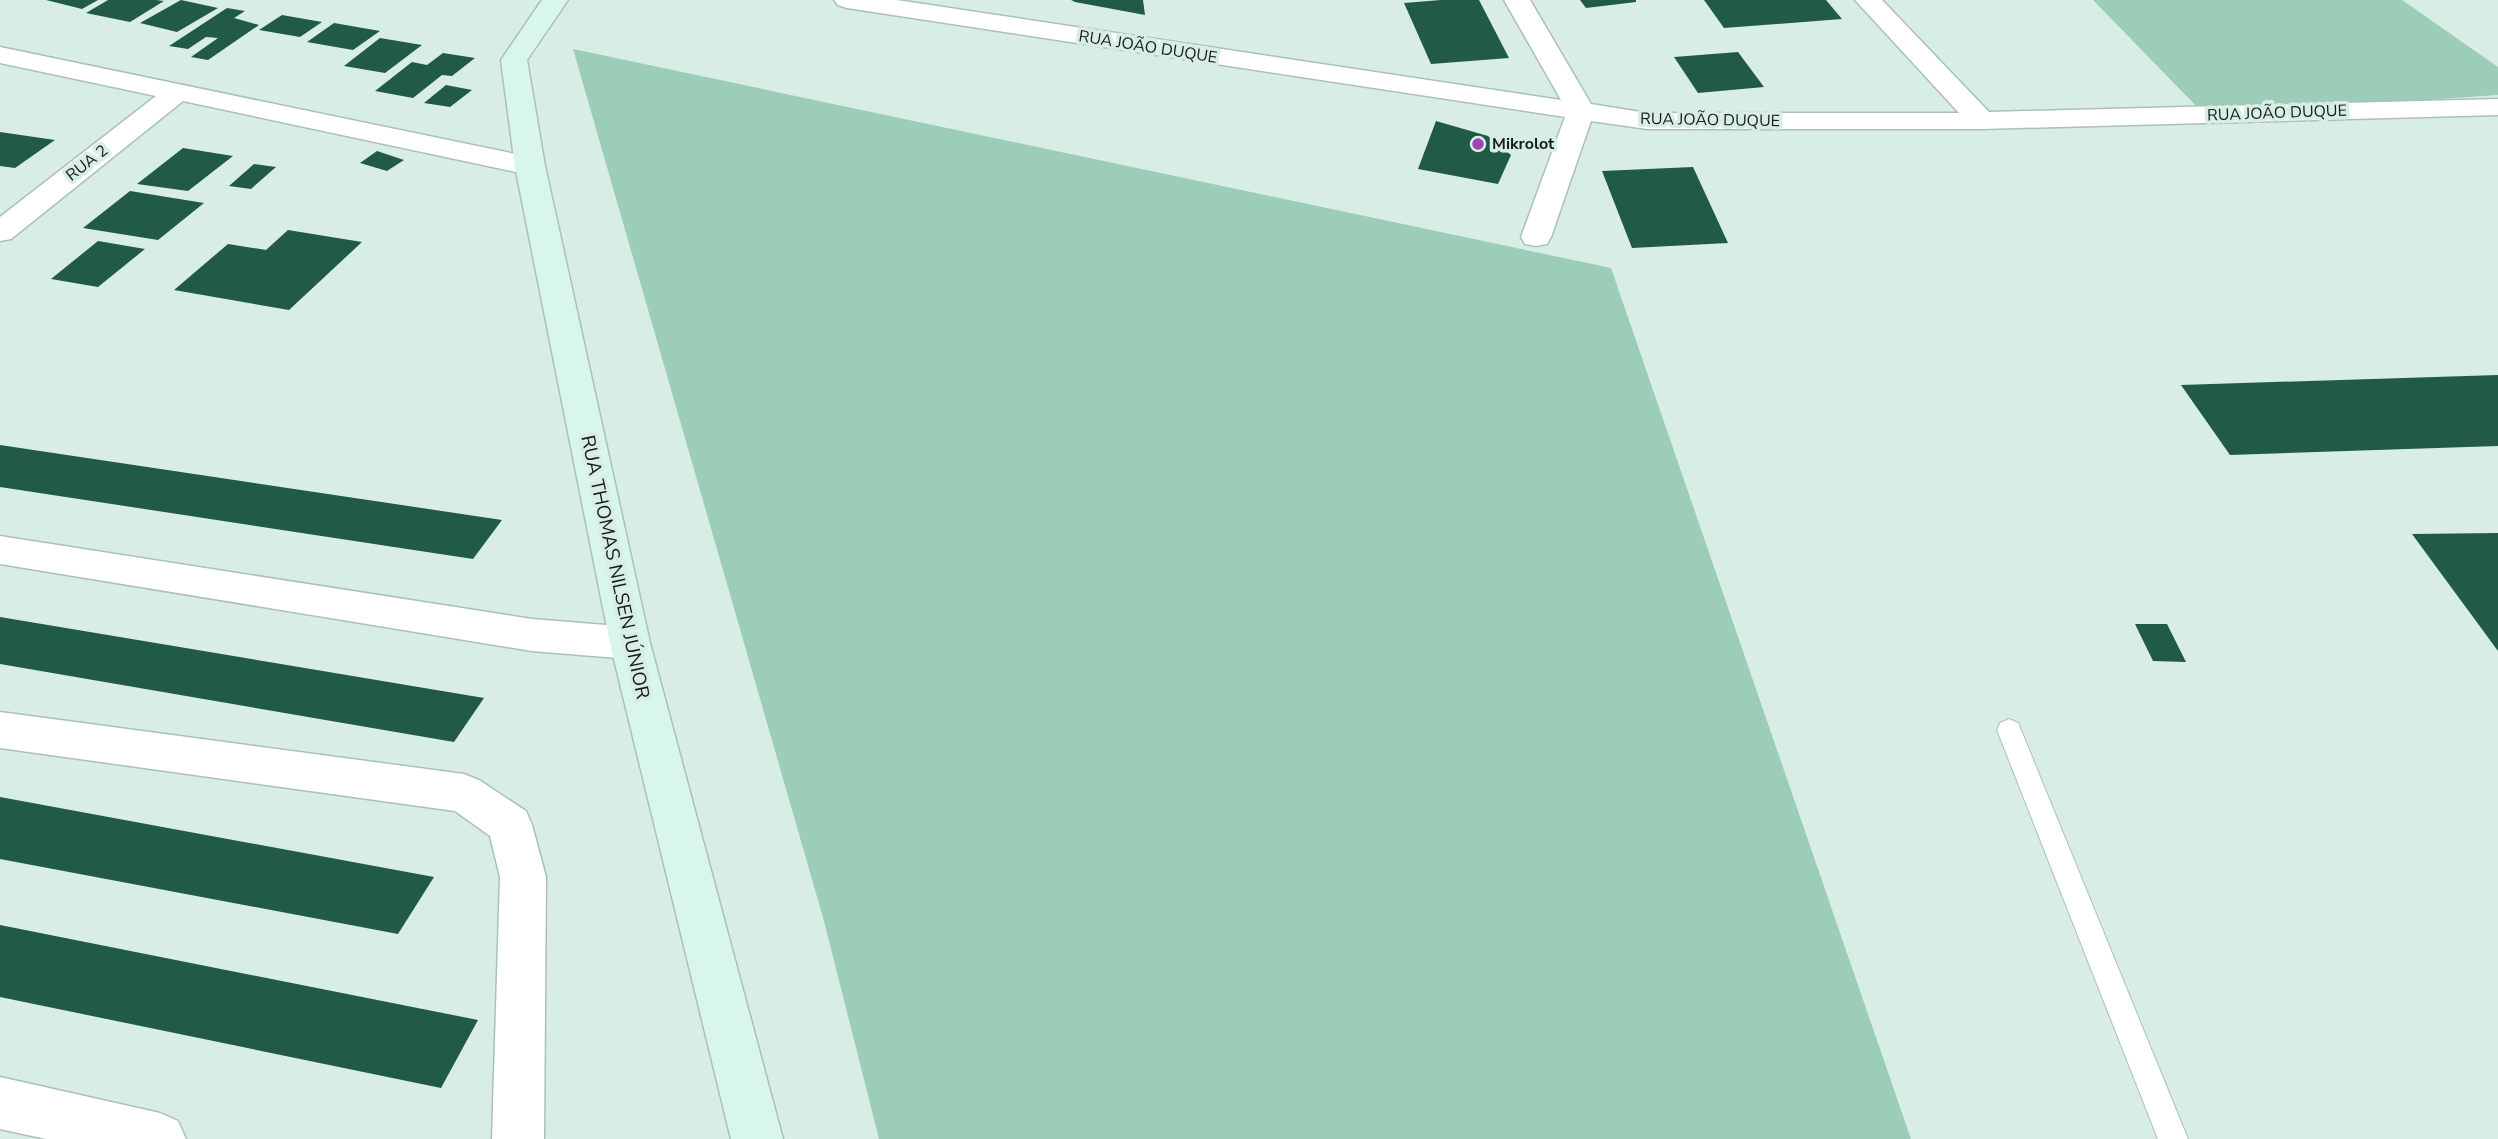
<svg xmlns="http://www.w3.org/2000/svg" width="2498" height="1139" viewBox="0 0 2498 1139" font-family="'Nunito Sans',sans-serif">
<style>
.green{fill:#9bcdb9}
.building{fill:#215a47}
.lines{fill:none;stroke-linecap:round;stroke-linejoin:round}
.lane-casing{stroke:#abc0b7;stroke-width:2}
.street-casing{stroke:#abc0b7;stroke-width:3}
.secondary-casing{stroke:#abc0b7;stroke-width:3}
.lane{fill:#fff;fill-rule:evenodd}
.street{fill:#fff;fill-rule:evenodd}
.secondary{fill:#d9f6eb;fill-rule:evenodd}
.poi-dot{fill:#9c47b5;stroke:#d8ede4;stroke-width:2.5}
.labels{text-anchor:middle;dominant-baseline:central;stroke-width:7;stroke-linejoin:round;paint-order:stroke}
.far-street-label{font-size:16px;fill:#151c19;stroke:#d8ede4}
.far-poi-label{font-size:16px;font-weight:bold;fill:#151c19;stroke:#d8ede4;text-anchor:start}
.street-label{font-size:19px;fill:#151c19;stroke:#d8ede4}
</style>
<rect width="100%" height="100%" fill="#d8ede4"/>
<g class="green">
<path d="M2093,0H2402L2498,67V95L2205,115Z"/>
<path d="M573,49L1611,268L1911,1139H879L824,921Z"/>
</g>
<g class="building">
<path d="M46,0H98L82,9Z"/>
<path d="M108,0H156L164,1L130,22L86,13Z"/>
<path d="M181,0L218,8L177,32L140,23Z"/>
<path d="M1071,0H1143L1145,15L1075,2Z"/>
<path d="M1441,0H1479L1509,58L1431,64L1404,3Z"/>
<path d="M1580,0H1636V2L1586,8Z"/>
<path d="M1704,0H1826L1842,19L1724,28Z"/>
<path d="M227,8L245,11L234,18L259,25L208,60L191,57L218,38L206,37L188,49L169,46Z"/>
<path d="M282,15L322,22L300,37L259,30Z"/>
<path d="M334,23L380,31L353,50L307,42Z"/>
<path d="M380,38L422,45L385,73L344,66Z"/>
<path d="M1738,52L1764,87L1698,93L1674,57Z"/>
<path d="M443,53L475,58L452,76L442,75L413,98L375,91L412,62L427,65Z"/>
<path d="M446,85L472,90L450,107L424,103Z"/>
<path d="M1436,121L1488,136L1511,155L1498,184L1418,169Z"/>
<path d="M0,132L55,140L15,168L0,166Z"/>
<path d="M183,148L233,156L188,191L137,184Z"/>
<path d="M377,151L404,160L387,171L360,163Z"/>
<path d="M254,164L276,167L251,189L229,186Z"/>
<path d="M1693,167L1728,243L1632,248L1602,171Z"/>
<path d="M130,191L204,203L158,240L83,228Z"/>
<path d="M288,230L362,242L289,310L174,290L228,244L266,250Z"/>
<path d="M98,241L145,249L98,287L51,279Z"/>
<path d="M2498,375V446L2230,455L2181,385Z"/>
<path d="M0,445L502,520L473,559L0,487Z"/>
<path d="M2498,533V651L2412,534Z"/>
<path d="M0,617L484,698L454,742L0,664Z"/>
<path d="M2135,624H2167L2186,662L2153,661Z"/>
<path d="M0,797L434,877L398,934L0,859Z"/>
<path d="M0,925L478,1020L441,1088L0,997Z"/>
</g>
<g class="lines">
<defs>
<path id="lane" d="M2009,719L2018,723L2021,730L2188,1139H2158L1997,730L2000,723Z"/>
<g id="street">
<path d="M834,0H897L1561,100L1504,0H1530L1591,104L1647,113H1959L1855,0H1882L1989,112L2498,99V115L1982,129H1647L1591,121L1551,237L1547,244L1536,246L1525,244L1521,237L1565,117L847,8L838,5Z"/>
<path d="M0,47L530,157L540,160L545,166L540,172L530,175L183,101L11,239L0,241V217L156,96L0,63Z"/>
<path d="M0,536L532,619L630,627L644,632L650,643L644,654L630,659L532,651L0,564Z"/>
<path d="M0,712L464,774L479,780L526,811L532,825L546,877L544,1139H492L500,877L490,836L455,811L0,748Z"/>
<path d="M0,1077L160,1113L178,1121L186,1139H46L0,1129Z"/>
</g>
<path id="secondary" d="M542,0H568L527,60L545,166L650,643L783,1139H731L610,643L515,166L501,60Z"/>
</defs>
<use href="#lane" class="lane-casing"/>
<use href="#street" class="street-casing"/>
<use href="#secondary" class="secondary-casing"/>
<use href="#lane" class="lane"/>
<use href="#street" class="street"/>
<use href="#secondary" class="secondary"/>
</g>
<circle class="poi-dot" cx="1478" cy="144" r="7"/>
<g class="labels">
<g class="far-street-label">
<text transform="translate(1148 47) rotate(9)">RUA JOÃO DUQUE</text>
<text transform="translate(2277 113) rotate(-2)">RUA JOÃO DUQUE</text>
<text transform="translate(1710 120) rotate(1)">RUA JOÃO DUQUE</text>
<text transform="translate(87 163) rotate(-38)">RUA 2</text>
</g>
<g class="far-poi-label">
<text x="1492" y="144">Mikrolot</text>
</g>
<g class="street-label">
<text transform="translate(615 567) rotate(78)">RUA THOMAS NILSEN JÚNIOR</text>
</g>
</g>
</svg>
